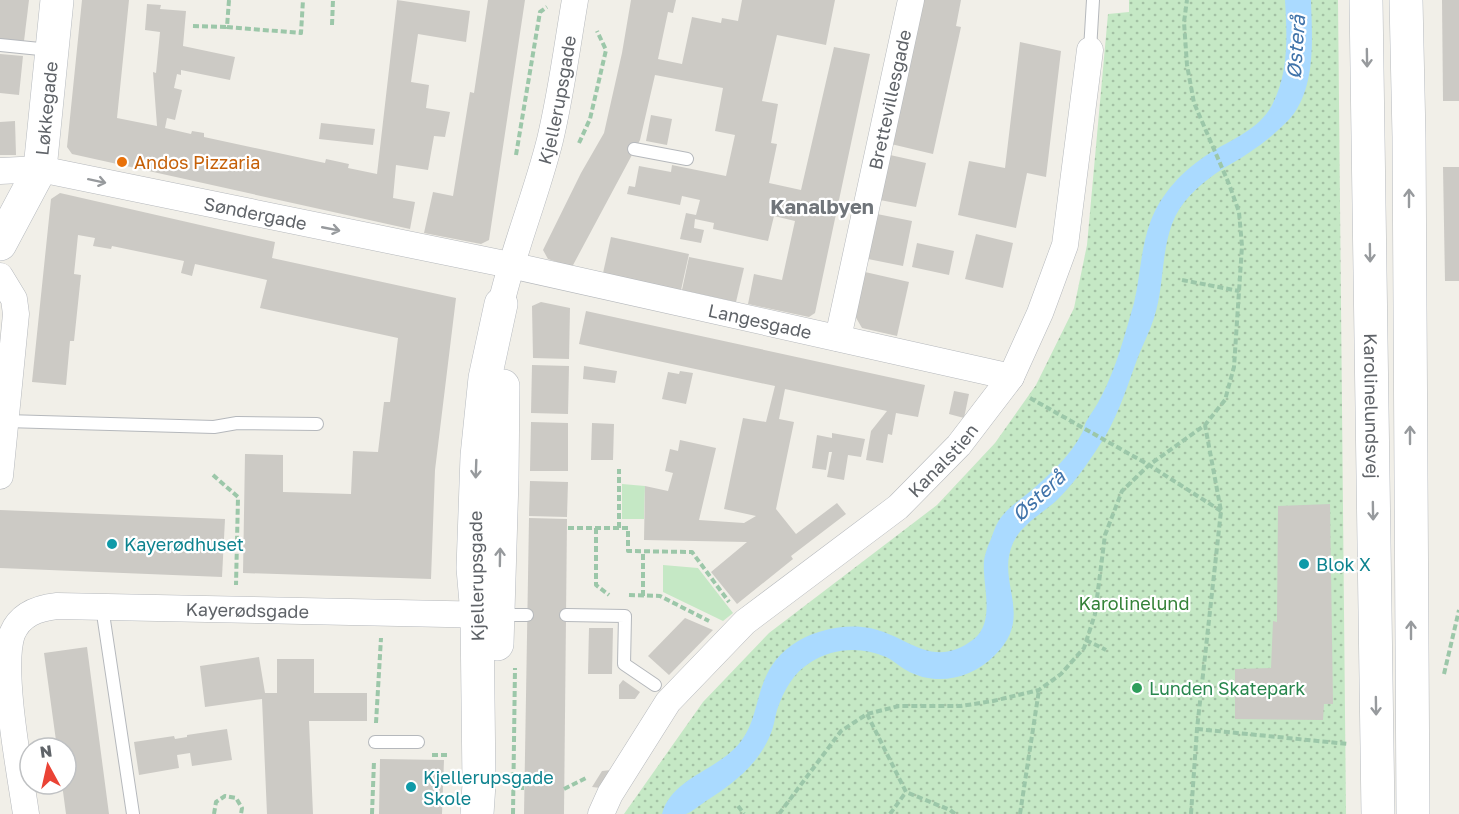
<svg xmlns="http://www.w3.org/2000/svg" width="1459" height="814" viewBox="0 0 1459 814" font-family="'Golos Text',sans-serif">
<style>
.grass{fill:#c5e8c5}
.park{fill:url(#park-dots)}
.water{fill:#aadaff}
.building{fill:#cccac5}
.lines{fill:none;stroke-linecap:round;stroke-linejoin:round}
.lane-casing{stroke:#b5b8bc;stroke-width:14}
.street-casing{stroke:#b5b8bc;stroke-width:27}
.secondary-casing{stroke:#b6babf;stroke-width:34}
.path{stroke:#9cc7a9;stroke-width:4;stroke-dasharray:6 3;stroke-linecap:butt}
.lane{stroke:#fff;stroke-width:12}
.street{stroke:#fff;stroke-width:26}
.secondary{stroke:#fff;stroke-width:33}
.oneway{stroke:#979a9d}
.food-dot{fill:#e8710a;stroke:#fff;stroke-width:2}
.culture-dot{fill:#0f9aa8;stroke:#fff;stroke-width:2}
.leisure-dot{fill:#2e9e5b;stroke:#fff;stroke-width:2}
.labels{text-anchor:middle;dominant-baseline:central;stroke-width:4.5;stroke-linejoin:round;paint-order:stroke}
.street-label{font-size:18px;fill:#5f6368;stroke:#fff}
.food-label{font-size:18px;fill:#c56008;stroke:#fff;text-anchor:start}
.culture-label{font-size:18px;fill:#0d838f;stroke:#fff;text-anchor:start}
.park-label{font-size:18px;fill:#348238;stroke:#fff}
.leisure-label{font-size:18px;fill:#27864d;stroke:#fff;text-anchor:start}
.water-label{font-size:20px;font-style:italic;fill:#4174aa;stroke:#fff}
.neighbourhood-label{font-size:20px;font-weight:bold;fill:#70757a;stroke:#fff}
</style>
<defs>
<pattern id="park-dots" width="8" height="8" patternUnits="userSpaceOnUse" patternTransform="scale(1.5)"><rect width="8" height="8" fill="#c5e8c5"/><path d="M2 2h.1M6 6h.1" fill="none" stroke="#a3c0a4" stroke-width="1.8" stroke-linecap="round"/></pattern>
</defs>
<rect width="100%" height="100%" fill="#f1efe8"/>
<g class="grass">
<path d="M622,484L645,486L644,519H622Z"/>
<path d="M663,565L698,568L733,613L723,621L663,592Z"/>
</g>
<path class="park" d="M1129,0H1338L1346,814H624L703,702L769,633L937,505L995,443L1036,385L1074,308L1087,245L1108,14L1129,12Z"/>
<path class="water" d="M1285,0H1311C1312,36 1316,80 1295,112C1286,125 1264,143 1250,152C1239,160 1226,166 1215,174C1197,187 1180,202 1172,224C1161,254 1164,288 1154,318C1150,331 1143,344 1138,357C1128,384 1120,410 1106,435C1092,457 1078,479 1059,498C1044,513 1022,523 1013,543C995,583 1036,616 994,656C971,679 935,687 906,670C899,666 893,660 886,657C861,646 833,648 811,662C793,673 784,690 777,710C775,717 774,726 771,733C759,764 733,784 706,801C700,805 692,812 686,814C679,814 669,814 662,814C671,779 715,771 738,745C764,716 751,674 792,645C812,630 846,623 870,628C909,636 932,671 974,639C996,621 982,585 984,561C985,554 988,545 991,539C993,533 995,527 998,522C1004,511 1017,502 1027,494C1047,477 1070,457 1082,433C1084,430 1084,426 1086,422C1090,414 1097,406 1101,397C1116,369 1125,334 1134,303C1140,278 1141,247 1150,223C1161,193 1183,170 1210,153C1232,139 1261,129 1273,103C1289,71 1287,35 1285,0Z"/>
<g class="building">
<path d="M0,0H29L24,41L0,39Z"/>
<path d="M82,0H129L117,118L157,126L153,72L156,73L160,32L145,30L147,4L161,5L160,9L186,11L183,46L235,57L230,80L181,70V75L177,74L174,88L182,90L175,120L167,118L165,128L191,134L192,131L204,133V137L325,163L326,159L349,164L348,168L377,174L397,0L470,11L466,42L418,34L411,82L429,85L426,108L450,112L445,137L434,136L428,170L396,165L393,198L415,202L410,229L72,154L67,147Z"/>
<path d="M488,0H525L489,240L481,244L424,233L433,192L453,196L470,92L474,93Z"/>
<path d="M631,0H676L673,13L668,12L658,59L682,64L692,17L721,23L722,18L738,21L742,0H835L826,45L777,35L762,101L778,104L771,143L777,144L769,183L801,190L834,47L870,54L815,313L809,317L748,304L754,274L782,280L795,221L774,216L768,241L713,229L714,223L695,219L694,228L704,230L701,243L680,239L686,213L696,215L700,200L682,196L680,205L627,194L629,186L635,187L639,166L671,172L672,165L726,176L735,135L715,131L723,88L655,75L640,140L572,267L548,259L543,250L581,173L604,133L622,53Z"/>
<path d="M923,0H961L956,26L961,27L933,154L891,144Z"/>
<path d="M1442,0H1459V101H1443Z"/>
<path d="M1020,42L1061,51L1046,177L1027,173L1016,228L958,215L969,161L1005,168Z"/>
<path d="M0,54L23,56L19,95L0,93Z"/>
<path d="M651,115L672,119L667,145L646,141Z"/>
<path d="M15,121L16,155H0V122Z"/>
<path d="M321,123L375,129L373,145L319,139Z"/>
<path d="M890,155L926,163L916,207L880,200Z"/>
<path d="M1443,167H1459V281H1445Z"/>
<path d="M60,193L275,242L272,258L456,298L435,470L431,579L243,573L245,454L283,455V492L351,494L353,451L378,452L384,402H390L398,338L260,308L267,280L195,264L192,276L181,273L184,261L112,246L111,249L93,246L95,238L78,235L74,274L81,275L74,341H70L66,385L32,382L51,199Z"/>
<path d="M877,214L912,221L903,266L868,259Z"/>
<path d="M976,234L1013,243L1003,288L965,279Z"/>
<path d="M611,237L689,254L681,290L603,273Z"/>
<path d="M917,243L954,251L949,275L912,267Z"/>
<path d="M689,257L744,268L736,302L682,290Z"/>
<path d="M865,272L909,282L897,336L862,328L855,316Z"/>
<path d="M541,302L570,308L569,359L533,358L532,306Z"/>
<path d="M586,311L925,385L918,417L896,413L892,435L888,434L883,463L866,460L871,431L887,411L785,389L779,419L794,422L776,509L796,534L837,503L846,514L791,556L793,559L737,604L711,572L747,542L644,540L645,486L668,491L673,473L665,471L670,449L678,451L680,440L716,448L699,520L744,523L756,516L724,509L743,418L766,422L775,386L579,344Z"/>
<path d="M532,365L569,366L568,414L531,413Z"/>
<path d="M584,366L617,371L615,383L583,379Z"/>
<path d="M680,371L693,373L686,404L662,399L668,372L679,374Z"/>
<path d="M954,391L969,394L964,418L949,414Z"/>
<path d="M531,422L568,423V471H530Z"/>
<path d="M592,423L614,424L613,460H591Z"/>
<path d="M832,433L865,439L861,457L848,455L844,480L827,477L832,452H829L826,470L812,468L817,435L832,438Z"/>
<path d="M530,481L568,482L567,517L529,516Z"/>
<path d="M1330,504L1333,704H1324L1323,720L1235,719V669L1271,668L1273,621L1277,622L1278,506Z"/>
<path d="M0,510L225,519L222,577L0,568Z"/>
<path d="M529,518L567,519L564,814H524Z"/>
<path d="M685,618L713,630L669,675L648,656Z"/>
<path d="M589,628H613L612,674H588Z"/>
<path d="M87,647L109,814H66L62,784H66V748H57L44,653Z"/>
<path d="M259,657L265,693H277V659H314V693H367V721H309L313,814H267L262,699L205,707L200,666Z"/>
<path d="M623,680L640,692L635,699H619V685Z"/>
<path d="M227,729L232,760L192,766L190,753L177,755L179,768L139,775L134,742L174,736L175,739L187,737V735Z"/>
<path d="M380,759L444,760L442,814H379Z"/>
<path d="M611,770L601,788L592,787L602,771Z"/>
</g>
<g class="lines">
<defs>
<g id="lane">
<path d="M0,45L50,50"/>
<path d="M1090,50L1093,0"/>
<path d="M634,149L687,159"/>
<path d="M6,421L214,427L237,423L317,424"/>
<path d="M102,607L133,814"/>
<path d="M499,615H527"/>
<path d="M566,615L625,616L624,664L655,685"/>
<path d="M375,742H418"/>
</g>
<g id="street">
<path id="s1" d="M0,171L40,169L510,265L1011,377"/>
<path d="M0,276L14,299L16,314L0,476"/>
<path id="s2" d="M501,304C514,248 536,196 550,140C561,94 567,47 575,0"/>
<path id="s3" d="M838,338L911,0"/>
<path id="s4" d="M26,814C20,772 0,670 12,634C20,614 38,608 57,606L494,615"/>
<path id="s5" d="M601,814L610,794L668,702L745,622L898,507L959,445L1011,377L1040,313L1065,245L1090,50"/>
</g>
<g id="secondary">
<path id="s6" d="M1366,0L1378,814"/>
<path d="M1406,0L1409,137L1413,814"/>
<path id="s7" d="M0,244L40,169L57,0"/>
<path d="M497,644L502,479L503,386"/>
<path d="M477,814L479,784L477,614L473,568L477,456L485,378L501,304"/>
</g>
</defs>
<use href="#lane" class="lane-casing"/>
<use href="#street" class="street-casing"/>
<use href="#secondary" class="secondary-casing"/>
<g class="path">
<path d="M229,0L227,27L301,33L303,0"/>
<path d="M332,25L333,0"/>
<path d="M193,26L227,27"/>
<path d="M579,143L590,119L606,50L597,31"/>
<path d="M516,155L540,12L547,7"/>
<path d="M1182,280L1239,291"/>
<path d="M1030,398L1149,465L1221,511"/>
<path d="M213,475L238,497L236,585"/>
<path d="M568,528H628V551L692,552L729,602"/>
<path d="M596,528V585L609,595"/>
<path d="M619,528V469"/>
<path d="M629,595L660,596L709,621"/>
<path d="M643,596V551"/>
<path d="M1086,640L1106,650"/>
<path d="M1444,674L1459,610"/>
<path d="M867,714L906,792L950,810L955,814"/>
<path d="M376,723L381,638"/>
<path d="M1197,729L1348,744"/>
<path d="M432,755H448"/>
<path d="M512,788H524"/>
<path d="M564,789L588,777"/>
<path d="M738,806L744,814"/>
<path d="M214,814L216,802L225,796L236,798L242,808L241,814"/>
<path d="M372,814L374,761"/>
<path d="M513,814L515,668"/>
<path d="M779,814L841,731L867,714L899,706H961L993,701L1039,690L1061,674L1084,648L1095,614L1105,535L1122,491L1149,465L1205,425L1225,400L1234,367L1242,246L1239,212L1229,184L1194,103L1187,65L1184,22L1187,0"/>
<path d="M890,814L906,792"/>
<path d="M1020,814L1039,690"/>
<path d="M1191,814L1197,729L1221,511L1205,425"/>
</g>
<use href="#lane" class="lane"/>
<use href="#street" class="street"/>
<use href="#secondary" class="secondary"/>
</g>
<defs><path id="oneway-shaft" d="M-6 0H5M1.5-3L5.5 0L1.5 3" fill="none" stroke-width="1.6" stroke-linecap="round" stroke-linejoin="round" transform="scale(1.5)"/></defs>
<g class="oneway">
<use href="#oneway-shaft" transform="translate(1367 58) rotate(89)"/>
<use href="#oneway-shaft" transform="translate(97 181) rotate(12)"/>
<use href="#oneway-shaft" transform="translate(1409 198) rotate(-90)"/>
<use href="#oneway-shaft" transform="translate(331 229) rotate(11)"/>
<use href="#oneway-shaft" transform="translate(1370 253) rotate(89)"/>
<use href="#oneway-shaft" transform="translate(1410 435) rotate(-90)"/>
<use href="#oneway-shaft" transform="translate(476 469) rotate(92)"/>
<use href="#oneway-shaft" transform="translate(1373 511) rotate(89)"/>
<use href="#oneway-shaft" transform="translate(500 557) rotate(-89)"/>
<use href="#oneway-shaft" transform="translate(1411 630) rotate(-90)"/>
<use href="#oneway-shaft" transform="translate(1376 706) rotate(89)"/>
</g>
<circle class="food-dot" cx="122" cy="162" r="6"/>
<g class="culture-dot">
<circle cx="112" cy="544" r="6"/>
<circle cx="1304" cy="564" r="6"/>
<circle cx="411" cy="787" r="6"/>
</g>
<circle class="leisure-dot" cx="1137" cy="688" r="6"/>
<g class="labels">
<g class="street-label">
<text stroke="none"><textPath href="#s3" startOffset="244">Brettevillesgade</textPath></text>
<text stroke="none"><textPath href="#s2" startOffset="212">Kjellerupsgade</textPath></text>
<text stroke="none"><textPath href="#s7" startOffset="146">Løkkegade</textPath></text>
<text stroke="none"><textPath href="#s1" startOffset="260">Søndergade</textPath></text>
<text stroke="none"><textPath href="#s1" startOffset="776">Langesgade</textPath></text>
<text stroke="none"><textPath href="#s6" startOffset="406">Karolinelundsvej</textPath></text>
<text stroke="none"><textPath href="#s5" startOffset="498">Kanalstien</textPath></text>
<text transform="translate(476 576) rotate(-91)">Kjellerupsgade</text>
<text stroke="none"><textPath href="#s4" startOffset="428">Kayerødsgade</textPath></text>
</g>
<g class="food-label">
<text x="134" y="162">Andos Pizzaria</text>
</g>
<g class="culture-label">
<text x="124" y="544">Kayerødhuset</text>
<text x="1316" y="564">Blok X</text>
<text x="423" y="777">Kjellerupsgade<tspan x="423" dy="21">Skole</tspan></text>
</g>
<g class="park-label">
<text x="1134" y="603">Karolinelund</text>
</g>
<g class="leisure-label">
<text x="1149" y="688">Lunden Skatepark</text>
</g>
<g class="water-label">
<text transform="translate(1295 47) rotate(-86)">Østerå</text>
<text transform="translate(1038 495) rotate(-43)">Østerå</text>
</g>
<g class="neighbourhood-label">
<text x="822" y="206">Kanalbyen</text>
</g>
</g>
<g transform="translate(48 766) rotate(352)"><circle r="28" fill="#ffffff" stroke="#bfc1c3" stroke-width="1.5"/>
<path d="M0-4.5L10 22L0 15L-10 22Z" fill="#ea4335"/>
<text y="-9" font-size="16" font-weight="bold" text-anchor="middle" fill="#5f6368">N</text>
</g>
</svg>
